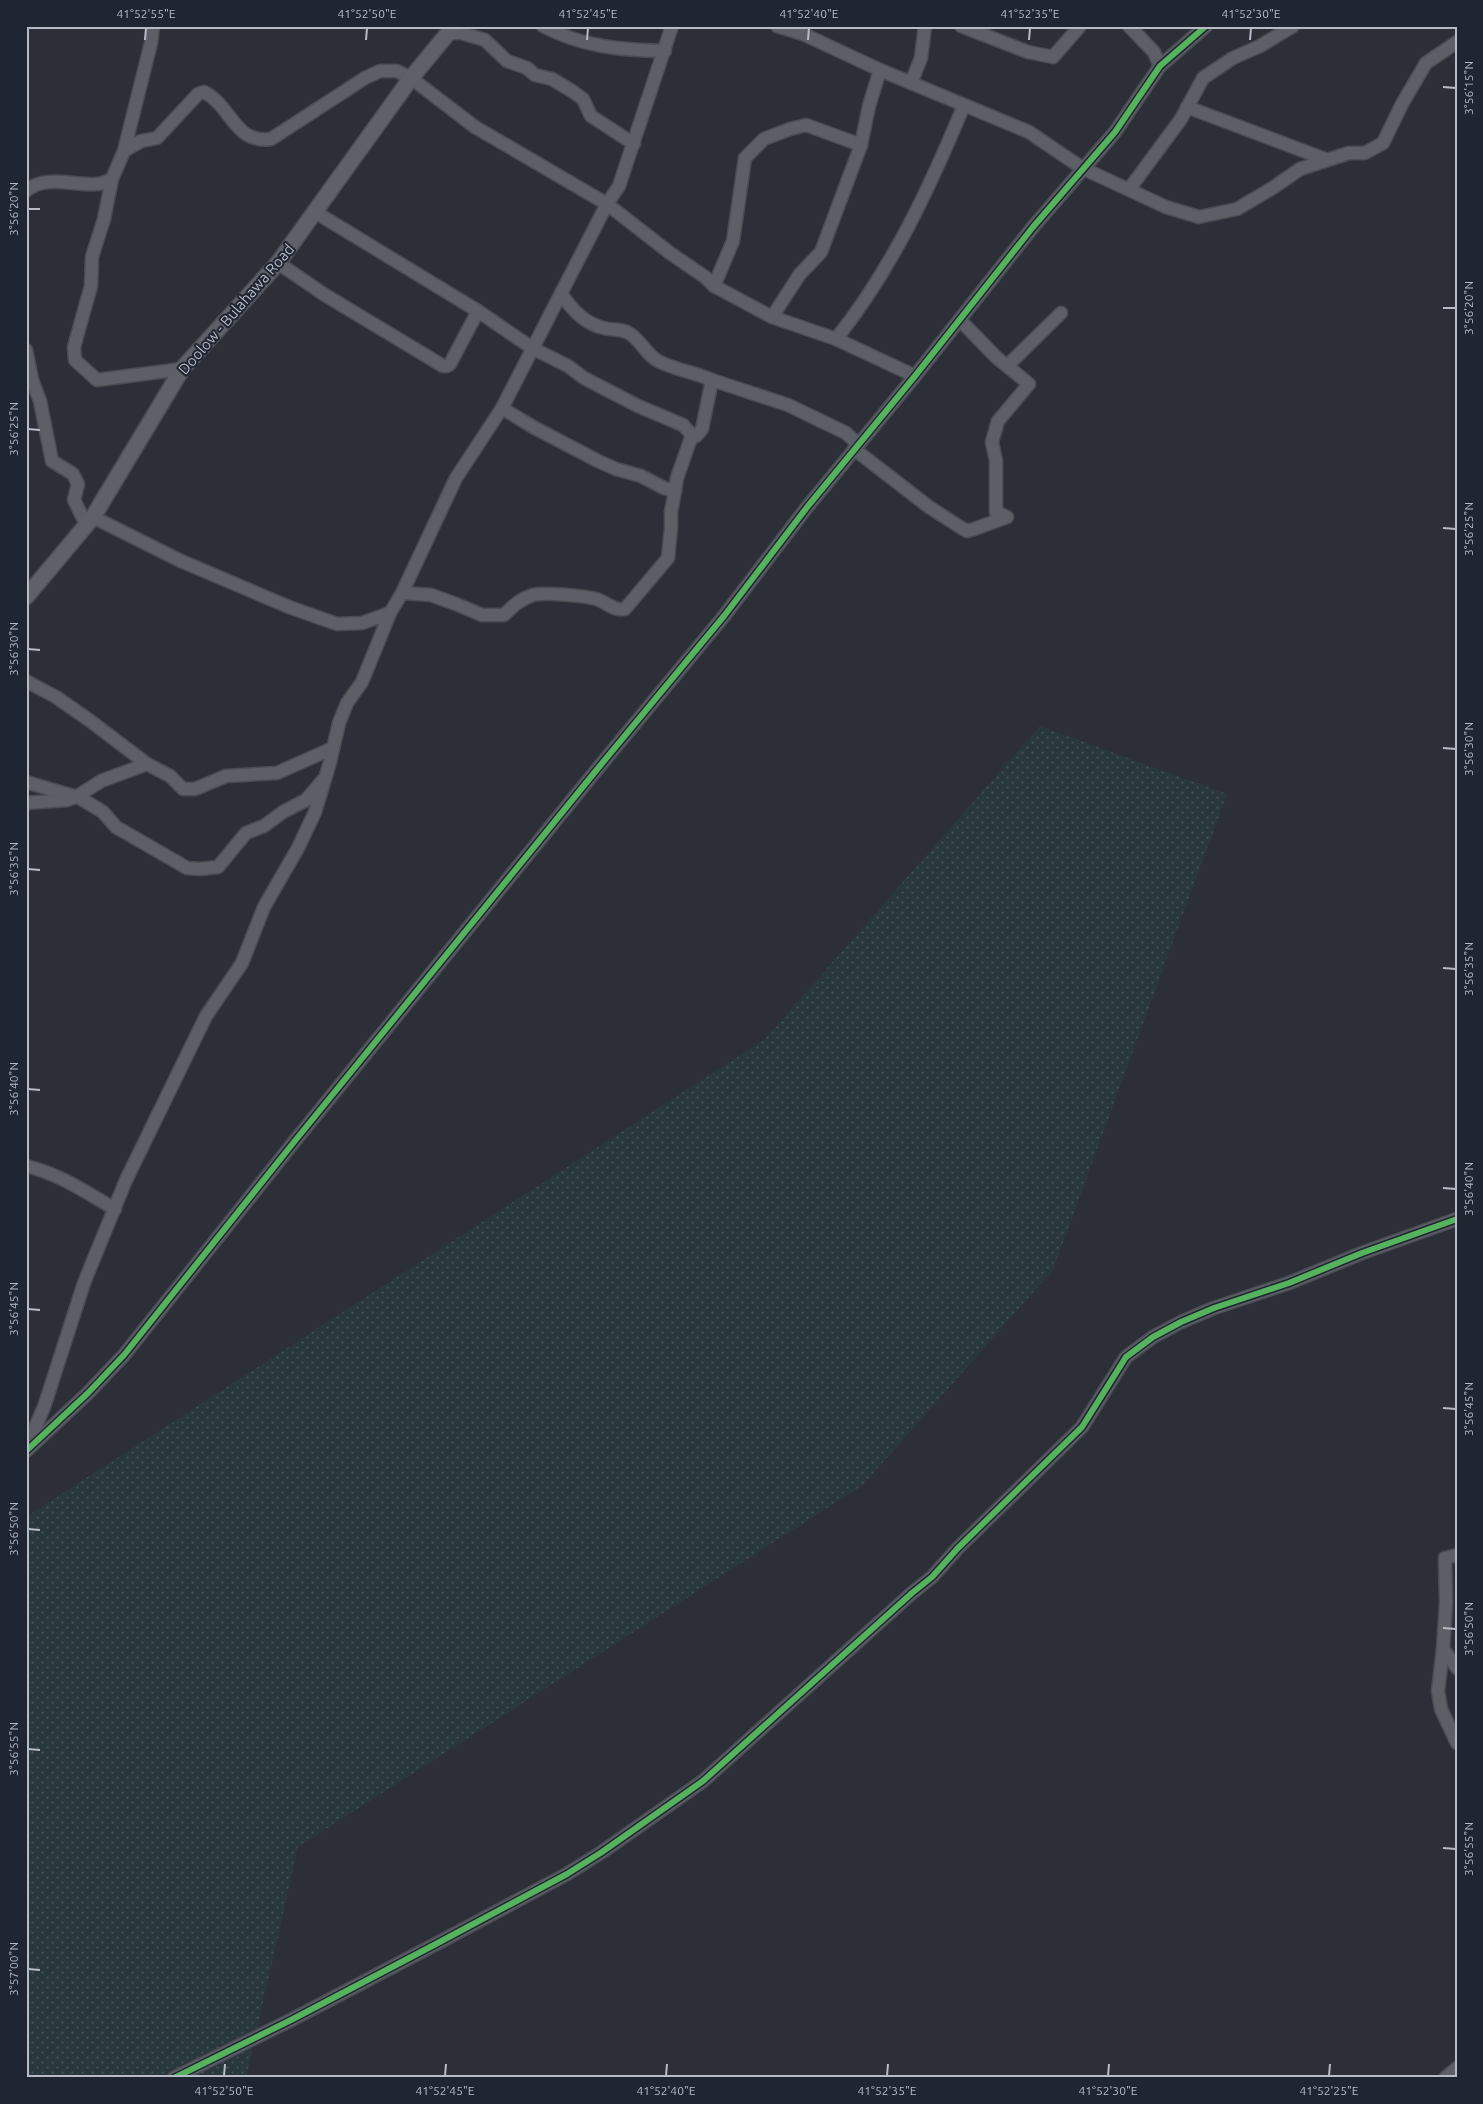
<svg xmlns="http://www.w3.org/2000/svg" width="1483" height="2104" viewBox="0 0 1483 2104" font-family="Ubuntu,sans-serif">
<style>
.grass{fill:url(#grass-dots)}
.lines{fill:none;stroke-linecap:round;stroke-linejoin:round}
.minor-casing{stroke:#4a4c52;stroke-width:15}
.major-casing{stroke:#4a4c55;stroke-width:18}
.minor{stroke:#5c5f66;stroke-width:12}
.major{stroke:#5e6168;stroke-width:15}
.cycleway-casing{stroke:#202532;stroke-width:9}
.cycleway{stroke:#56b35d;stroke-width:6}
.ticks{fill:none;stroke:#b7bbc8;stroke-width:2}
.labels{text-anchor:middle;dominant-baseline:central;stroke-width:4;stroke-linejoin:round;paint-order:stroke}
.street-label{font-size:15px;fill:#b7bbc8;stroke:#202532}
.neatline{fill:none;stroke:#b7bbc8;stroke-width:2}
.ticks-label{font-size:12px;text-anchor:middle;fill:#b7bbc8}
</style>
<defs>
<pattern id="grass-dots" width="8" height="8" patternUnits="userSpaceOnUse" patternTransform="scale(1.25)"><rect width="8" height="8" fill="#29383d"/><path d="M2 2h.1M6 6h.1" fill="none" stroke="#465358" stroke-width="1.8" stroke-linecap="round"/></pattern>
</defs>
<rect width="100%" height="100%" fill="#2c2f38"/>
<path class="grass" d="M1040,726L1227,794L1053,1270L863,1485L298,1847L246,2078H26V1517L765,1039Z"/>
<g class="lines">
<defs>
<g id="minor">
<path d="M153,26L151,43L124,151L112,179L104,219L92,257L91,286L74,347L75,360L97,380L182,369"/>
<path d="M543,26C582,47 622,50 665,51"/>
<path d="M777,26L803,34L880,70L1029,132L1082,168L1166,207L1199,217L1237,209L1271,189L1300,169L1349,153H1365L1383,143L1402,104L1426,63L1457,42"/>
<path d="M961,26L1028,52L1053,57L1080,26"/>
<path d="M1129,26L1154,52L1160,66"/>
<path d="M448,33H461L485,40L507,61L527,68L535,75L552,79L572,91L583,99L591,116L634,144"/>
<path d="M911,83L921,58L925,26"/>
<path d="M1187,107L1325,159"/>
<path d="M124,151L141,141L157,138L198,94L204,92C232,106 234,144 271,139L365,78L380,71H397L411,78L475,127L607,204L670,253L705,277L714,286L772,317L836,339L915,376"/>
<path d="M1130,188L1181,119L1203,78L1233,58L1260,46L1293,26"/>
<path d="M26,191C45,174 74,186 97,184C102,184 107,181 112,179"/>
<path d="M315,212L478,311"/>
<path d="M278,263L325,295L443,366H447L450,364L478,311L532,348L568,366L584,378L638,406L683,425L692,435L696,436L702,429L712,380L788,405L846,433L858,444"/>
<path d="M714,286L733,241L745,158L764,139L790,129L806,125L861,145"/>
<path d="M561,293C571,309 585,324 604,328C612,330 620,329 627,332C640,338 645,354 658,361C675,370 695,372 712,380"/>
<path d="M772,317L800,274L821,252L861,145L869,106L880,70"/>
<path d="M836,339C892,269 930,187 964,105"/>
<path d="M26,350L32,380L40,401L52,461L73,474L78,484L74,500L86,524"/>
<path d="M1007,366L1061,313"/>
<path d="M502,408L533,427L598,461L616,469L641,476L664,488L675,491L677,478L692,435"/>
<path d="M854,449L929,507L960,527L967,531L974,529L1007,517L996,512V461L992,442L998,421L1029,384L996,357L960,320"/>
<path d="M93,517L181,561L289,607L337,624L362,623L390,613"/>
<path d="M402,593L431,595L456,604L482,615H504C513,606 520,599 533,595C543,592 590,596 599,600C608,604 615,611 625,609L668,558L671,528V512L675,491"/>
<path d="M26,681L56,697L89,720L147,764L170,776L183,789H195L226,776L277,773L333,748"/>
<path d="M26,782L80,798L103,812L116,827L187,868L200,869L218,867L246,833L264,826L283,812L306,800L323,780"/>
<path d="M26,803L67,800L76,797L101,781L147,764"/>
<path d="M26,1166C58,1173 87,1193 115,1209"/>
<path d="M26,1448L44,1407L84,1283L126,1180L206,1016L242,963L264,907L298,848L315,812L330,762L339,723L347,703L362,682L390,613L402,593L456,478L502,408L607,204L619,186L672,26"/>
<path d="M26,1451L88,1393L124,1355L294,1142L599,767L724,616L808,506L915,376L1033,227L1115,132L1160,66L1206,26"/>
<path d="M1457,1555L1445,1558L1446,1603L1443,1649L1438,1691L1441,1709L1457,1743"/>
<path d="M1443,1649L1457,1668"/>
<path d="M174,2078L293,2019L434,1945L567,1874L602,1852L703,1781L912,1593L932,1577L958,1548L1082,1427L1126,1357L1153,1337L1181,1322L1214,1308L1289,1283L1362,1253L1457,1219"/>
<path d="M1445,2078L1457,2068"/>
</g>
<path id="major" d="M26,597L93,517L182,369L278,263L411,78L454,26"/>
</defs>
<use href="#minor" class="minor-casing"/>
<use href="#major" class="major-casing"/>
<use href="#minor" class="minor"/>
<use href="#major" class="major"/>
<defs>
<g id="cycleway">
<path d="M26,1451L88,1393L124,1355L294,1142L599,767L724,616L808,506L915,376L1033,227L1115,132L1160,66L1206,26"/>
<path d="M174,2078L293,2019L434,1945L567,1874L602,1852L703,1781L912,1593L932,1577L958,1548L1082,1427L1126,1357L1153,1337L1181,1322L1214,1308L1289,1283L1362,1253L1457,1219"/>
</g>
</defs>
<use href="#cycleway" class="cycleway-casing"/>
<use href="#cycleway" class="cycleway"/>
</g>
<path class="ticks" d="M145,40L146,28M366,40L367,28M587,40L588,28M808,40L809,28M1029,40L1030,28M1250,40L1251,28M1443,87L1456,88M28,209H40M1443,308H1456M28,429L40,430M1443,528L1456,529M28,649L40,650M1443,748L1456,749M28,869L40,870M1443,968L1456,969M28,1089L40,1090M1443,1188L1456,1189M28,1309L40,1310M1443,1408L1456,1409M28,1529L40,1530M1443,1628L1456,1629M28,1749L40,1750M1443,1848L1456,1849M28,1969L40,1970M224,2076L225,2064M445,2076L446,2064M666,2076L667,2064M887,2076L888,2064M1108,2076L1109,2064M1329,2076L1330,2064"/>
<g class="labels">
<g class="street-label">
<text transform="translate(236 309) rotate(-49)">Doolow - Bulahawa Road</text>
</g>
</g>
<rect width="1483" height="2104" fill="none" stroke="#202532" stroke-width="55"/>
<rect x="28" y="28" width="1428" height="2048" class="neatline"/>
<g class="ticks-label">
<text x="146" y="18">41°52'55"E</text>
<text x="367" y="18">41°52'50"E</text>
<text x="588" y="18">41°52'45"E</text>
<text x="809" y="18">41°52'40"E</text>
<text x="1030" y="18">41°52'35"E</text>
<text x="1251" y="18">41°52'30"E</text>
<text transform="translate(1469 88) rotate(-90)" y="4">3°56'15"N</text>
<text transform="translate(14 209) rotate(-90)" y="4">3°56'20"N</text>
<text transform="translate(1469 308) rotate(-90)" y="4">3°56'20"N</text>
<text transform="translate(14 429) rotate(-90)" y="4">3°56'25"N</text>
<text transform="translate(1469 529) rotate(-90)" y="4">3°56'25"N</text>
<text transform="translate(14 649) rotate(-90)" y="4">3°56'30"N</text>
<text transform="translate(1469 749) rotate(-90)" y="4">3°56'30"N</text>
<text transform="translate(14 869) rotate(-90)" y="4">3°56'35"N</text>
<text transform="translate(1469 969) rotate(-90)" y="4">3°56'35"N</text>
<text transform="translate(14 1089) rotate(-90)" y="4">3°56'40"N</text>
<text transform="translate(1469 1189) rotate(-90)" y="4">3°56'40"N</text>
<text transform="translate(14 1309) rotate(-90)" y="4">3°56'45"N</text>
<text transform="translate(1469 1409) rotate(-90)" y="4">3°56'45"N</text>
<text transform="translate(14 1529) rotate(-90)" y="4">3°56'50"N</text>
<text transform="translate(1469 1629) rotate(-90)" y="4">3°56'50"N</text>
<text transform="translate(14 1749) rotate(-90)" y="4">3°56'55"N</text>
<text transform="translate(1469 1849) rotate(-90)" y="4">3°56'55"N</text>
<text transform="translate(14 1969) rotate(-90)" y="4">3°57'00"N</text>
<text x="224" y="2095">41°52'50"E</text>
<text x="445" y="2095">41°52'45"E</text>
<text x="666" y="2095">41°52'40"E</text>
<text x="887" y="2095">41°52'35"E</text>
<text x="1108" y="2095">41°52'30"E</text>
<text x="1329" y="2095">41°52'25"E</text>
</g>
</svg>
